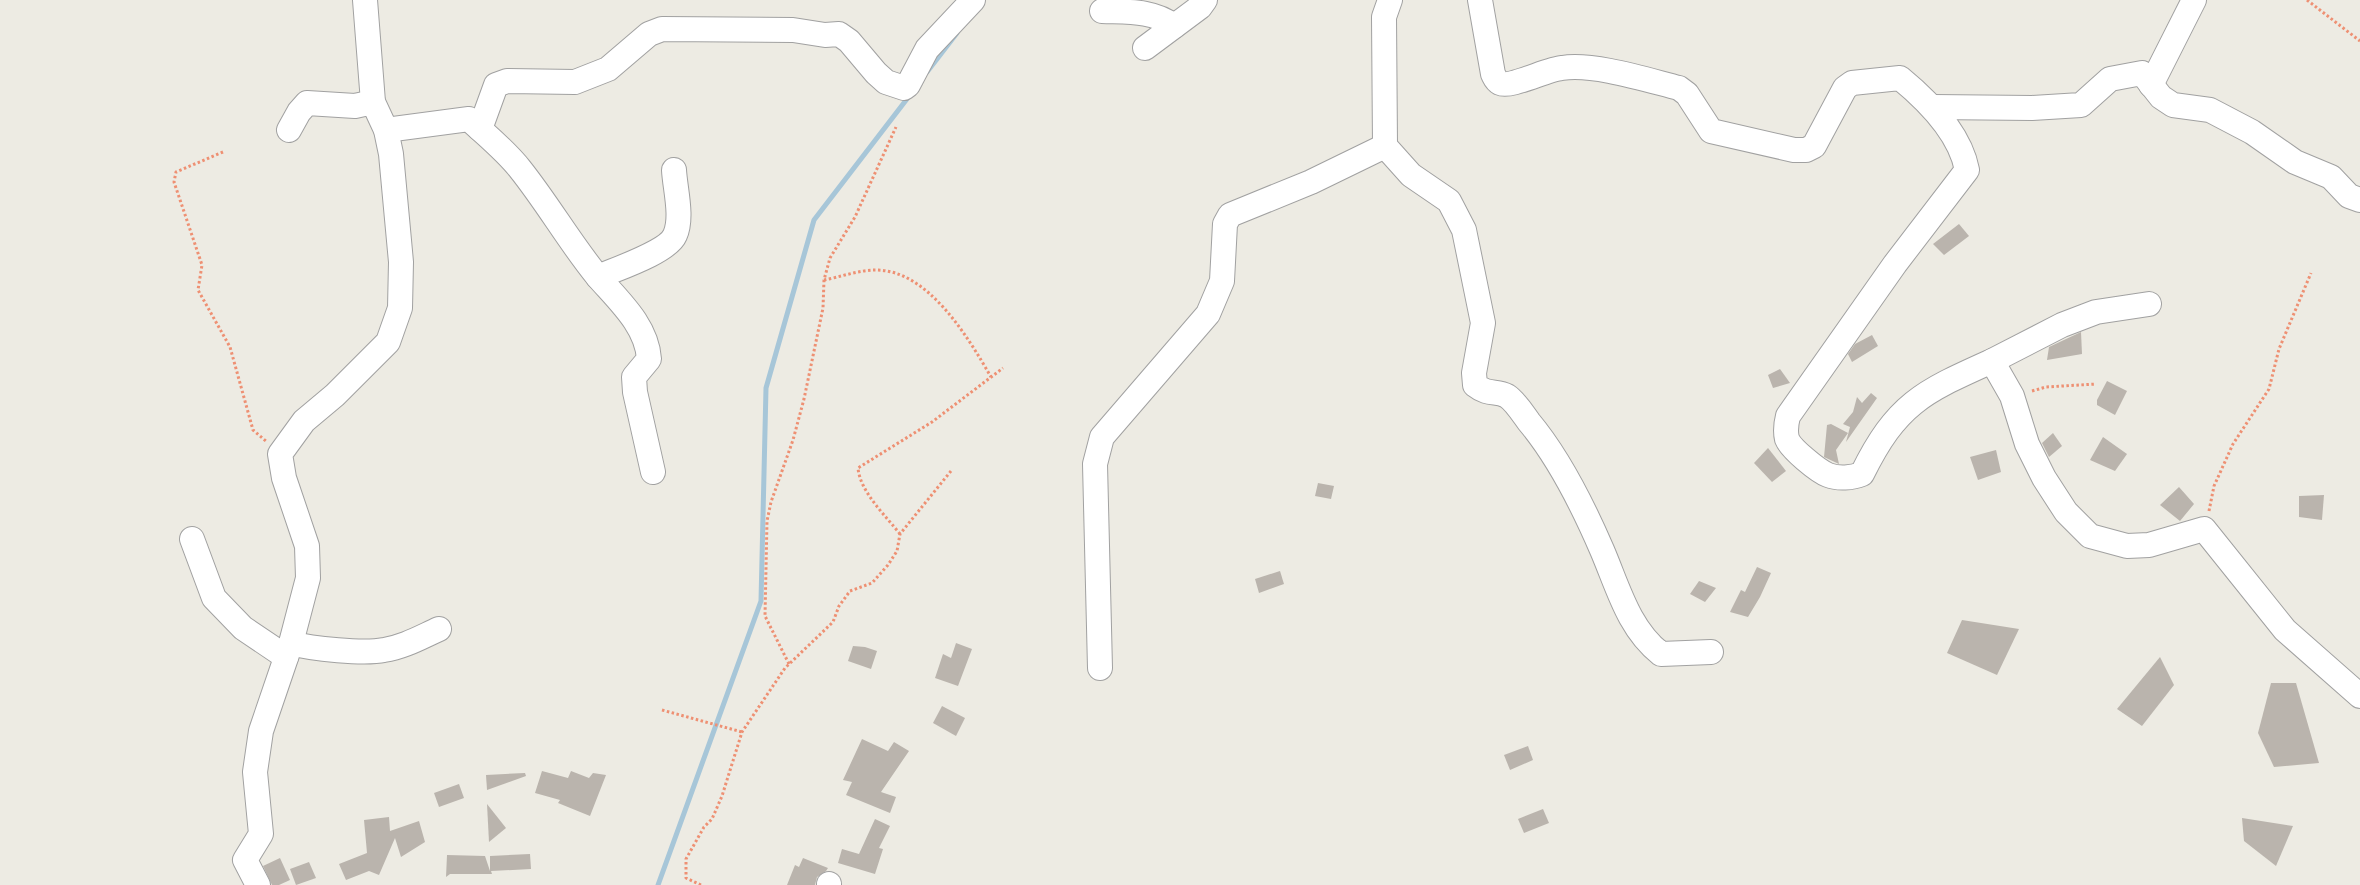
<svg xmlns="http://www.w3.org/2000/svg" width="2360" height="885" viewBox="0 0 2360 885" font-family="'Golos Text',sans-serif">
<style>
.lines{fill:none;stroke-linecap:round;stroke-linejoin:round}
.stream{stroke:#a7c6d8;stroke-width:5}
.building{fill:#bab4ad}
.minor-casing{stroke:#a1a1a1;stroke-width:26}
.path{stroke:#ee9073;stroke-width:3;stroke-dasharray:2.5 2.5;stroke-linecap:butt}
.minor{stroke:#fff;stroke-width:24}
</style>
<rect width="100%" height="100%" fill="#edebe3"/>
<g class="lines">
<g class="stream">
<path d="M927,72L957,33"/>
<path d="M658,885L761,601L766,388L814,220L910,95"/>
</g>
</g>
<g class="building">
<path d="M1959,224L1969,236L1944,255L1933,244Z"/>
<path d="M2081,332L2082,354L2047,360L2049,347Z"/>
<path d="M1872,335L1878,346L1852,362L1848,354L1855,344Z"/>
<path d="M1780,369L1790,383L1773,388L1768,375Z"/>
<path d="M2107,381L2127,391L2115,415L2097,405V400Z"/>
<path d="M1871,393L1877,398L1846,442L1850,427L1843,424L1853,412L1857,397L1862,403Z"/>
<path d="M1831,424L1848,433L1836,450L1839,464L1824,457L1827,425Z"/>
<path d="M2053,433L2062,446L2049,457L2042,443Z"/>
<path d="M2103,437L2127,454L2115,471L2090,460Z"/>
<path d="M1768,448L1786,471L1772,482L1754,463Z"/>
<path d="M1996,450L2001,472L1978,480L1970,457Z"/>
<path d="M1318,483L1334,486L1331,499L1315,496Z"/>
<path d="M2179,487L2194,504L2180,521L2160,505Z"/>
<path d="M2324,495L2322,520L2299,517V496Z"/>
<path d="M1757,567L1771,573L1760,597L1748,617L1730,612L1741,590L1745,592Z"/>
<path d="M1280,571L1284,584L1259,593L1255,579Z"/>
<path d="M1699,581L1716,588L1705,602L1690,594Z"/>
<path d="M1962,620L2019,629L1997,675L1947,653Z"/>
<path d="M956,643L972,649L958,686L935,678L943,654L951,658Z"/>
<path d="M853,646L865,647L877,651L871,669L848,661Z"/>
<path d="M2160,657L2174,685L2142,726L2117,709Z"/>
<path d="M2271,683H2296L2319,763L2274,767L2258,733Z"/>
<path d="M942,706L965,718L956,736L933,723Z"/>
<path d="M862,739L888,751L894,742L909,751L881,792L896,797L890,813L846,795L852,782L843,780Z"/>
<path d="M1528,746L1533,760L1510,770L1504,755Z"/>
<path d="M542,771L568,778L571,771L589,778L593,773L606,775L590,816L558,803L560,800L535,793Z"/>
<path d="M525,773L526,776L487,790L486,775Z"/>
<path d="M459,784L464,798L439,807L434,793Z"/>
<path d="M487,804L506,828L489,842Z"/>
<path d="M1543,809L1549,823L1524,833L1518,819Z"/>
<path d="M389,817L390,831L419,821L425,842L401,857L395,838L379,875L369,871L346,880L339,864L367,853L364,820Z"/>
<path d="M2242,818L2293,826L2276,866L2244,841Z"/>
<path d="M875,819L890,826L879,848L883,849L875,874L838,863L842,849L859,854Z"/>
<path d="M530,854L531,869L491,871L492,874H450L446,877L447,855L485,856L490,871V856Z"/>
<path d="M280,858L290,880L279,885H272L263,866Z"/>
<path d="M803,858L828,868L826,871L817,877L815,885H787L795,865L799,867Z"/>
<path d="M309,862L316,878L296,885L290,869Z"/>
</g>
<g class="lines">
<defs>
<g id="minor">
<path d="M1390,0L1384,17L1385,146L1411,175L1449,201L1464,230L1483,323L1474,373L1475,385C1489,396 1496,390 1507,396C1515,401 1523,414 1529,422C1560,459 1583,506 1602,550C1618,587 1628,628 1661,654L1711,652"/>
<path d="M1480,0L1493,74C1495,78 1496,81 1500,83C1511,88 1547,69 1562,68C1594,63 1647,80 1679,88L1687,94L1711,131L1794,150H1806L1814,146L1845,88L1852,83L1900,78C1928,101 1960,133 1967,170L1895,264L1788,416C1786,424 1785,431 1787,439C1791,449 1818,471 1828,475C1838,479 1852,478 1862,474C1897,403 1923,392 1992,361"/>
<path d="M1102,11C1128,12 1153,10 1174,26"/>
<path d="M1145,48L1200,7L1205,0"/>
<path d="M2151,85L2194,0"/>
<path d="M1933,107L2032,108L2081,105L2110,79L2142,73L2161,97L2173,105L2210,110L2252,132L2295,162L2331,177L2349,196L2360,200"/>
<path d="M480,129L496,85L507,81L575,82L608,69L649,34L662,29L793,30L825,35L839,34L849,41L876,73L886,82L904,88L908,85L927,49L973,0"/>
<path d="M289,130L299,112L307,103L355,106L373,102"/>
<path d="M386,130L469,119C486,135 506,151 520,169C548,204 570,243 598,277C619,301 647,326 649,359L634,377L635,392L653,472"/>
<path d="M598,277C616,269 668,252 675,235C683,217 675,189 674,170"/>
<path d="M2149,304L2096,312L2062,325L1992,361L2012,396L2027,444L2044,478L2066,512L2090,536L2127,546L2149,545L2204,529L2285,630L2360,696"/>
<path d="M192,539L214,598L243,628L286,657"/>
<path d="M291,643C312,649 364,654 384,650C404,647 421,637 439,629"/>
<path d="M1100,668L1095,464L1102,437L1208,314L1222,281L1225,224L1230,215L1311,182L1385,146"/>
<path d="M258,885L245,860L261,834L255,772L261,731L291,643L308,578L307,546L284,478L280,454L304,421L335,395L388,342L400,308L401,262L391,154L386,130L373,102L365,0"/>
<path d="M829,885V884"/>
</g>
</defs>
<use href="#minor" class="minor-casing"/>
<g class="path">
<path d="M2307,0L2360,41"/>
<path d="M223,152L176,172L174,182L202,265L198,290L230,347L253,430L267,442"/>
<path d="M824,280C840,277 859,270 876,270C928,270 968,337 991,377"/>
<path d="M2032,391L2046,387L2096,384"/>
<path d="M2209,511L2214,486L2233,444L2269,389L2279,349L2311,273"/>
<path d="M900,534C886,516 860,492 858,468L932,422L1003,368"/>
<path d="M789,664L765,616L767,521L771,502L793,440L804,399L823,308L824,280L830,258L855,217L896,127"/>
<path d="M662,710L742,732"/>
<path d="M701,885L686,878V859L704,827L712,819L722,796L742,732L785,668L833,622L839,606L850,591L872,583L888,565L897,551L900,534L951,471"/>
</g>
<use href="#minor" class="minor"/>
</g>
</svg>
